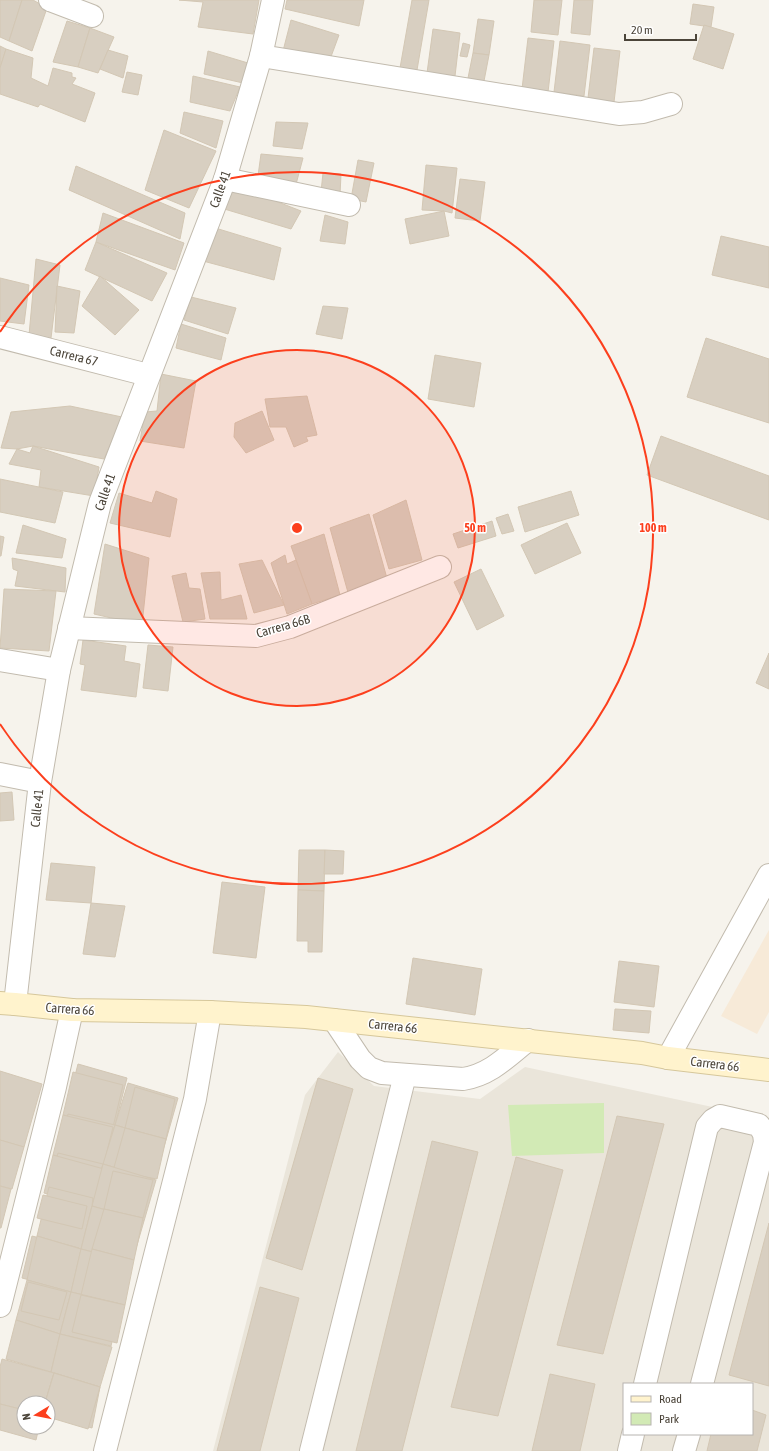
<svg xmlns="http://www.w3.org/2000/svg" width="769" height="1451" viewBox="0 0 769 1451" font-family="'Asap Condensed',sans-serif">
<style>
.residential{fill:#eae5da;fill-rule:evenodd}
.commercial{fill:#f7ead8}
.green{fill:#d2eab5}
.building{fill:#d8cfc1;stroke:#d3c7b4}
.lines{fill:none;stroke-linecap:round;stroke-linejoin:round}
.street-casing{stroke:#c2bbae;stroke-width:24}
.secondary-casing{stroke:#d6c79b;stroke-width:24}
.street{stroke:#fff;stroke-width:22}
.secondary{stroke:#fff3cd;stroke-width:22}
.ring{fill:none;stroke:#fc3f1d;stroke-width:2}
.labels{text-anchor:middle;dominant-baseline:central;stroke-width:3;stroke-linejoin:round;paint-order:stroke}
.street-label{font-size:13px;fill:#4b4439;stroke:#fff}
.centre{fill:#fc3f1d;stroke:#fff;stroke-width:2}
.ring-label{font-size:12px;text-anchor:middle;font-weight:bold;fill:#fc3f1d;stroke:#fff;stroke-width:3;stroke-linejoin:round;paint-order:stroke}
</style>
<rect width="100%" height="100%" fill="#f6f3ec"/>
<path class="residential" d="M338,1052L374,1086L480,1099L525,1067L769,1119V1451H213L305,1095ZM624,1384H752V1434H624Z"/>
<path class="commercial" d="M769,930V1012L757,1034L721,1016Z"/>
<path class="green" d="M604,1103V1153L512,1156L508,1105Z"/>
<g class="building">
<path d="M0,0H22L9,41L0,37Z"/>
<path d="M22,0H33L47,8L32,51L9,41Z"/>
<path d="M179,0H259L253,34L198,27L203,2Z"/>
<path d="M287,0H364L359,26L285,9Z"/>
<path d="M412,0H429L417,70L400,68Z"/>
<path d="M534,0H562L558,35L531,32Z"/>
<path d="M574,0H593L590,35L571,33Z"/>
<path d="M693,4L714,7L711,27L690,24Z"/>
<path d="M478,19L494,21L489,55L473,53Z"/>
<path d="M291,20L339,35L329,62L283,51Z"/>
<path d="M67,21L90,28L78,67L53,62Z"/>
<path d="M704,25L734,34L723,69L693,59Z"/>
<path d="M90,28L114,37L98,73L78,67Z"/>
<path d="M433,29L460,33L455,76L427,73Z"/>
<path d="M528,38L554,41L548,92L522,89Z"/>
<path d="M560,41L590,45L584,96L554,92Z"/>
<path d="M463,43L470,45L467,57L460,56Z"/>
<path d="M0,46L6,49L0,68Z"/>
<path d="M594,48L620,51L614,102L588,98Z"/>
<path d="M6,49L33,58L31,78L48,86L53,68L72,73V77L76,78L72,84L95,93L85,122L40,104L38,107L0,94V68Z"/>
<path d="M108,50L128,56L123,78L100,69Z"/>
<path d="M208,51L248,63L243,83L204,74Z"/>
<path d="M473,53L489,55L484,81L468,78Z"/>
<path d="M127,72L142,75L138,95L122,92Z"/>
<path d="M193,76L240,87L230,111L190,102Z"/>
<path d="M184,112L223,121L216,148L180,133Z"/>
<path d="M276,122L308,123L302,149L273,146Z"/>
<path d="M164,130L216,151L189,208L145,190Z"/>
<path d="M261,154L303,158L295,188L257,183Z"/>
<path d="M358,160L374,163L366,202L351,199Z"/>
<path d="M426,165L457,168L452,213L444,211L422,210Z"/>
<path d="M76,166L185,213L180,239L69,190Z"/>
<path d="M323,173L341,174L340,195L321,192Z"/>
<path d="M460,179L485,182L480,221L455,218Z"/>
<path d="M232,184L301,211L291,229L221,208Z"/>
<path d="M444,211L449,236L410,244L405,219Z"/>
<path d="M103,213L184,243L175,270L96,242Z"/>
<path d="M325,215L348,222L345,244L320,241Z"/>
<path d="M212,227L281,248L274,280L203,261Z"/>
<path d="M721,236L769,247V288L712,275Z"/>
<path d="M96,242L167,273L152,301L85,270Z"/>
<path d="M36,259L60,265L51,338L29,335Z"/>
<path d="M100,276L139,310L115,335L82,306Z"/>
<path d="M0,278L29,285L24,324L0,321Z"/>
<path d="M57,286L80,291L74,333L55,332Z"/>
<path d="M191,297L236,308L228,334L184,320Z"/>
<path d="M323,306L348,308L342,339L316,334Z"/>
<path d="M181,324L226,338L221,360L176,348Z"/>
<path d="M706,338L769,359V423L687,397Z"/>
<path d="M435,355L481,363L474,407L428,399Z"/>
<path d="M161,374L196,381L184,448L140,441L145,412L157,411Z"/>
<path d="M307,396L317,435L306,437L308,441L294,447L286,427H270L265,399Z"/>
<path d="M70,406L122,417L104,459L33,446L17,449L1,448L11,412Z"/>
<path d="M262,411L274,440L246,453L234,437L235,423Z"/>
<path d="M661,436L769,476V520L647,475Z"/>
<path d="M33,446L99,467L94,496L39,487L41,470L9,464L17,449L30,453Z"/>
<path d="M0,479L63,492L55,523L0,512Z"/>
<path d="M156,491L177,499L170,537L110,523L119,493L152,503Z"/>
<path d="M571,491L579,515L525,532L518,507Z"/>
<path d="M406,500L422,560L389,569L373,515Z"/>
<path d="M369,514L388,582L349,596L330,528Z"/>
<path d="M508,514L514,531L502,534L496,518Z"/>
<path d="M492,521L496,536L458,548L453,534Z"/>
<path d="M567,523L581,553L535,574L521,545Z"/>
<path d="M23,525L66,539L62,558L16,553Z"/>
<path d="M324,534L340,595L312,604L291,546Z"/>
<path d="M0,536L4,537L1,556H0Z"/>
<path d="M105,544L149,558L142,625L94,614Z"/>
<path d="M285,555L287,564L296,560L312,604L287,614L271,563Z"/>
<path d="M12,558L66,568L65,592L15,586L18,571L13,569Z"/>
<path d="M262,560L284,605L254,613L239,564Z"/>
<path d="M481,569L504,616L477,630L454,582Z"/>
<path d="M220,572L221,600L241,595L247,619H210L201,573Z"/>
<path d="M186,573L189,588L200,589L205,619L183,622L172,576Z"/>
<path d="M4,589L56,591L49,651L0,648Z"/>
<path d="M83,640L126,646L124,661L140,664L136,697L81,690L85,665L80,664Z"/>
<path d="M148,645L173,647L168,691L143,688Z"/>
<path d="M769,653V689L756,683Z"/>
<path d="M12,792L14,820L0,821V793Z"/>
<path d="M299,850H325L324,891L298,890Z"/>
<path d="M325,850L344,851L343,874H324Z"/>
<path d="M51,863L95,867L91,903L46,900Z"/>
<path d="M222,882L265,887L256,958L213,953Z"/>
<path d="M298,890L324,891L322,952H308V941H297Z"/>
<path d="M91,903L125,906L115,957L83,954Z"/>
<path d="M413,958L482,969L475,1015L406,1004Z"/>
<path d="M619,961L659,966L654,1007L614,1002Z"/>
<path d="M615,1009L651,1011L649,1033L613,1030Z"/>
<path d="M78,1064L127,1078L115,1125L66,1111Z"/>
<path d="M0,1071L42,1084L24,1147L0,1140Z"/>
<path d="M73,1072L123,1085L113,1127L63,1115Z"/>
<path d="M318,1078L353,1089L302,1270L266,1258Z"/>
<path d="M128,1083L178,1098L166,1140L115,1125Z"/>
<path d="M135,1087L175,1099L166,1139L125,1128Z"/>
<path d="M68,1114L115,1125L103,1164L58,1153Z"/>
<path d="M63,1115L113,1127L103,1168L53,1155Z"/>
<path d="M617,1116L664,1124L603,1354L557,1345Z"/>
<path d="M115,1125L166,1140L154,1179L103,1164Z"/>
<path d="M125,1128L166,1139L157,1179L113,1171Z"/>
<path d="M0,1140L24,1147L12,1189L0,1186Z"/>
<path d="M432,1141L478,1152L402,1451H356Z"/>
<path d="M58,1153L103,1164L93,1198L49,1187Z"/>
<path d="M53,1155L104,1169L95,1207L44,1193Z"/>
<path d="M516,1157L563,1170L498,1416L451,1407Z"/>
<path d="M103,1164L156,1180L144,1221L92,1206Z"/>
<path d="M113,1171L153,1180L143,1218L104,1209Z"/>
<path d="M0,1186L11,1189L1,1228H0Z"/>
<path d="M49,1187L93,1198L92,1206L81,1249L37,1236Z"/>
<path d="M43,1195L87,1206L82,1229L37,1218Z"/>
<path d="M92,1206L144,1221L132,1262L81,1249Z"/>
<path d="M104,1209L143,1218L134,1260L92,1249Z"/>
<path d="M769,1223V1386L729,1375Z"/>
<path d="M32,1236L79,1248L68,1290L22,1278Z"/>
<path d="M37,1236L81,1249L71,1292L27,1280Z"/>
<path d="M81,1249L132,1262L121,1304L71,1292Z"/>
<path d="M92,1249L134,1260L125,1305L81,1295Z"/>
<path d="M27,1280L71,1292L60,1334L16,1320Z"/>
<path d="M28,1282L67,1292L59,1320L21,1311Z"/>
<path d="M260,1287L299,1298L260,1451H217Z"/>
<path d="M71,1292L121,1304L111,1346L60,1334Z"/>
<path d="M81,1295L125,1305L117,1343L72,1332Z"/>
<path d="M16,1320L60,1334L51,1372L6,1359Z"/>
<path d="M60,1334L112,1347L100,1387L51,1372Z"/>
<path d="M2,1359L54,1373L45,1403H24V1410L0,1404V1367Z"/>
<path d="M54,1373L100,1387L92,1428L48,1416V1403H45Z"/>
<path d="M54,1373L100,1387L88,1429L48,1417V1403H45Z"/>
<path d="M550,1374L595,1384L580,1451H532Z"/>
<path d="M0,1404L24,1410V1427H39L36,1440L0,1430Z"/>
<path d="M752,1410L766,1415L757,1451H707L711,1434H752Z"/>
</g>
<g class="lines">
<defs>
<g id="street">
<path d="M50,0L92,16"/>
<path d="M261,56L619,114L643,112L671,104"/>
<path d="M225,179L349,205"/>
<path d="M0,337L148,375"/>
<path d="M69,628L256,636L290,627L440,567"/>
<path d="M0,660L59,670"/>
<path d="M0,774L40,782"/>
<path d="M15,1004L40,782L59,670L100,503L225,179L261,56L273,0"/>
<path d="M334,1020L360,1059L369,1068L382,1073L463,1079C490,1075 508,1056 528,1040"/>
<path d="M668,1058L769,875"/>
<path d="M0,1306L55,1087L72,1010"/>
<path d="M645,1384L707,1127L713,1120L720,1116L759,1125L764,1134L765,1142L702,1384"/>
<path d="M105,1451L195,1099L210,1012"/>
<path d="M311,1451L405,1075"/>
<path d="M629,1451L633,1434"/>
<path d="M684,1451L689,1434"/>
</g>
<path id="secondary" d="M0,1003L15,1004L72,1010L210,1012L306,1017L642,1053L668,1058L769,1070"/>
</defs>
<use href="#street" class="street-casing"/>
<use href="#secondary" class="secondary-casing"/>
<use href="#street" class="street"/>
<use href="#secondary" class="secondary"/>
</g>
<circle cx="297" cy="528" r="178" fill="#fc3f1d" fill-opacity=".12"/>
<g class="ring">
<circle cx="297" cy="528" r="178"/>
<path d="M0 332A356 356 0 1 1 0 724"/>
</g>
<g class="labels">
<g class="street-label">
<text transform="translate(220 189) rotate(-70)">Calle 41</text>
<text transform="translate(74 356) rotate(14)">Carrera 67</text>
<text transform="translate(105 492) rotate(-71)">Calle 41</text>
<text transform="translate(283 626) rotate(-16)">Carrera 66B</text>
<text transform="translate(37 808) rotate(-84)">Calle 41</text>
<text transform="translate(70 1009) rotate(4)">Carrera 66</text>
<text transform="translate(393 1026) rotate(6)">Carrera 66</text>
<text transform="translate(715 1064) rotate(7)">Carrera 66</text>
</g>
</g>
<circle cx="297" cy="528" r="6" class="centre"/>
<g class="ring-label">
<text x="475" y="532">50 m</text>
<text x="653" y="532">100 m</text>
</g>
<rect x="623" y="1383" width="130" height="52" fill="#ffffff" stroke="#b7b4b0"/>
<rect x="631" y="1396" width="20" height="6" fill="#fff3cd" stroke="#b7b4b0"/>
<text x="659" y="1403" font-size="12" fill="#4b4439">Road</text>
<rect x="631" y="1413" width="20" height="12" fill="#d2eab5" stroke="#b7b4b0"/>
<text x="659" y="1423" font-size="12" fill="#4b4439">Park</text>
<g transform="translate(36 1415) rotate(260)"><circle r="19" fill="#ffffff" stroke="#b7b4b0"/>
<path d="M0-3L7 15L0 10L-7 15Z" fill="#fc3f1d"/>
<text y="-6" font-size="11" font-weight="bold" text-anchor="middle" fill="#4b4439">N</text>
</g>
<path d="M625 34v6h71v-6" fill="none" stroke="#4b4439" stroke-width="2"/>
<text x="631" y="34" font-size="12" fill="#4b4439" stroke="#ffffff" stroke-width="3" paint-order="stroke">20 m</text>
</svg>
